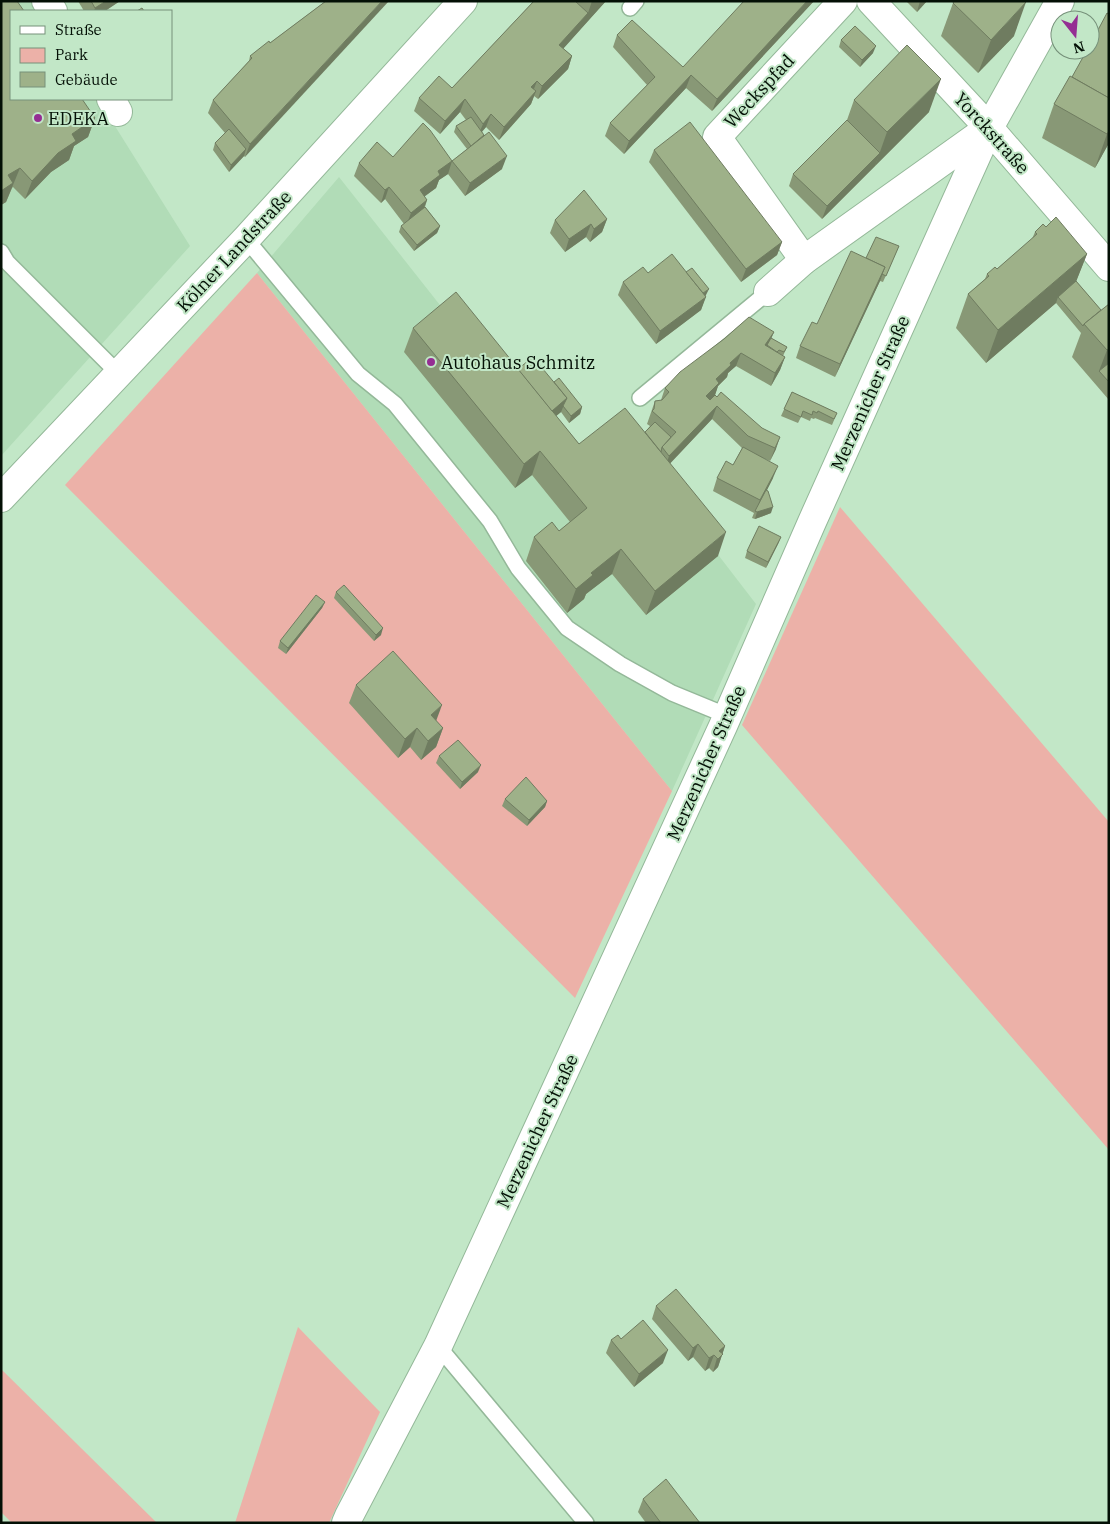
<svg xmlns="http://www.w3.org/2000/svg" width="1110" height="1524" viewBox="0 0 1110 1524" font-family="'IBM Plex Serif',serif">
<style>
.built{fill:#b1dcb7}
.green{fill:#ecb1a8}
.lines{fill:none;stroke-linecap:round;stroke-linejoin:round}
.lane-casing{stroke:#94b899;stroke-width:18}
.street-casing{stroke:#94b899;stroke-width:30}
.secondary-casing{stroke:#94b899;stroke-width:30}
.primary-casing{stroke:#94b899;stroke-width:30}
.lane{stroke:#fff;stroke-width:15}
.street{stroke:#fff;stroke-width:28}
.secondary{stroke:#fff;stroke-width:28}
.primary{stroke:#fff;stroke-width:28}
.wall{fill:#889876}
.shaded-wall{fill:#6f7c60}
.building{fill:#9eb189;stroke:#6f7c60}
.poi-dot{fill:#952e93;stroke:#c2e7c7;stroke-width:2}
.labels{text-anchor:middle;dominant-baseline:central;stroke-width:4;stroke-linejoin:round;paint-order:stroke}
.street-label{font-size:18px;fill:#041006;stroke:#c2e7c7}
.poi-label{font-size:18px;fill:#041006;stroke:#c2e7c7;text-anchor:start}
</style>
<rect width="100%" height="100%" fill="#c2e7c7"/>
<g class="built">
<path d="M1,1H33L40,11H11V99H98L190,246L1,456Z"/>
<path d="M339,177L447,314L568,461L619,426L756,604L672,791L257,273Z"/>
</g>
<g class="green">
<path d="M257,273L672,791L575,998L65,485Z"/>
<path d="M840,507L1109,822V1150L742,725Z"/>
<path d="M298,1327L380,1412L329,1523H235Z"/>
<path d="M1,1369L157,1523H12L1,1512Z"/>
</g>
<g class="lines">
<defs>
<g id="lane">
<path d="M630,8L636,1"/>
<path d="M246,239L358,374L395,404L490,521L518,568L567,628L620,664L672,693L728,716"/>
<path d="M1,252L7,262L119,374"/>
<path d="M640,398L768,292"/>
<path d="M438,1346L586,1523"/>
</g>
<g id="street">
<path d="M46,1L53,11"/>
<path d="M871,1L989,128L1109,267"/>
<path d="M111,99L118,112"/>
<path d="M804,260L717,137L843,1"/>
<path d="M768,292L804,260L989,128"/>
</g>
<path id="secondary" d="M346,1523L349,1516L438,1346L723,726L812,522L989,128L1060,1"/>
<path id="primary" d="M1,498L246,239L463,1"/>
</defs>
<use href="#lane" class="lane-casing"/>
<use href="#street" class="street-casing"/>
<use href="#secondary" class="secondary-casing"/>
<use href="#primary" class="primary-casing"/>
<use href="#lane" class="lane"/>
<use href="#street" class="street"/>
<use href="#secondary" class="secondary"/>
<use href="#primary" class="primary"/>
</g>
<g class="wall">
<path d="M1,1L95,118L88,137L74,146L69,160L51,172L25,199L13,187L12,188L6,202L1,205Z"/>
<path d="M78,1H120L105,11H84Z"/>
<path d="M326,1L245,157L244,156L229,172L213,150L215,143L225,133L208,113L213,100L249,61L250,56L270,43Z"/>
<path d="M534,1H606L563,48L572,56L568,69L538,99L534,96L531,104L499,140L486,127L482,132L502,169L465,196L448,174L439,180L436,188L424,197L427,200L425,207L440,226L437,233L414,251L399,232L401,226L404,224L385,199L381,203L354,176L359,163L393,157L452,161L467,149L454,132L456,126L466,120L460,112L440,134L414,111L419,98L452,88Z"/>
<path d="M814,1L712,111L686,88L624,154L605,136L610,123L647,85L613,47L617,35L683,67Z"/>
<path d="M906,1H927L917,12Z"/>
<path d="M953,3L1014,36L978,73L941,36Z"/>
<path d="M841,40L873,53L860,67L839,47Z"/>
<path d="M1090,50L1109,143L1095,168L1042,138L1054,104Z"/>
<path d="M854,100L929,112L822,219L789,186L793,174L847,120Z"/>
<path d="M654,150L782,242L777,255L741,282L649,162Z"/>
<path d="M607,219L602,232L590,242L586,237L565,252L550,233L555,220Z"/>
<path d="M1046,227L1087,254L1076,281L1101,310L1109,304V400L1072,357L1081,333L1056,303L986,363L956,328L968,294L985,279L987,274L997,269L1032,239L1035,232Z"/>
<path d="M899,246L883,282L880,281L835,377L796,358L800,346L817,324L866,258Z"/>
<path d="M686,272L706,295L701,310L656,344L618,295L623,282L648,273Z"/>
<path d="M413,328L518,369L553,382L582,407L580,414L569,423L561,412L556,416L579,444L645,432L650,426L647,424L655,401L661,400L665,388L774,332L771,338L787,347L783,356L785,357L780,370L771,386L736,366L728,373L727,377L718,386L715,395L717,397L721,392L776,449L770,461L763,458L773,478L767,490L771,513L755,519L752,518L754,513L713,491L717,478L733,465L742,448L712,419L670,463L718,556L646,615L612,574L586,594L584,599L567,613L526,561L534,537L559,531L570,522L532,475L515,488L404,352Z"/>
<path d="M792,392L837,413L832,425L815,418L814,419L811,418L810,421L801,417L798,423L781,416Z"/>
<path d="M781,537L778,544L766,568L745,558L747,551Z"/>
<path d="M336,592L381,635L374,641L334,598Z"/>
<path d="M325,602L322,608L286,654L278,648L280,641Z"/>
<path d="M356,685L436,721L443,728L436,747L421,760L410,747L398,758L349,703Z"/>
<path d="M439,756L478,772L460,789L436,763Z"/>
<path d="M505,799L547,801L545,807L527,826L502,806Z"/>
<path d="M656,1306L725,1346L718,1367L713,1372L709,1368L705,1371L693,1357L688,1361L652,1319Z"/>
<path d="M621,1339L663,1363L634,1387L606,1353L611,1340Z"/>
<path d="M643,1499L700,1523H646L638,1512Z"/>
</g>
<g class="shaded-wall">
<path d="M106,1H120L105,11H94L95,8Z"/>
<path d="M382,1H389L245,157L250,144Z"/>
<path d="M592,1H606L555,58L559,45L588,13Z"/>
<path d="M807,1H814L712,111L717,99Z"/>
<path d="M920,1H927L917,12Z"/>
<path d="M1026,2L1014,36L978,73L991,40Z"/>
<path d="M876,46L873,53L860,67L862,60Z"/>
<path d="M572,56L568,69L538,99L542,86Z"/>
<path d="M691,75L686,88L624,154L629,141Z"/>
<path d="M941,79L929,112L875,166L887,132Z"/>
<path d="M537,81L532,94L531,87Z"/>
<path d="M536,91L531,104L499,140L504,127Z"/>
<path d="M465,99L460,112L440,134L445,121Z"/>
<path d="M491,114L486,127L478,136L483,124Z"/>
<path d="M95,118L88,137L74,146L69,160L51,172L25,199L32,181L72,134Z"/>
<path d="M1109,131V143L1095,168L1107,134Z"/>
<path d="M246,149L244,156L229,172L231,165Z"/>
<path d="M880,153L875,166L822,219L827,206Z"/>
<path d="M507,156L502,169L465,196L470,183Z"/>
<path d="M452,161L448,174L439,180L436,188L415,203L420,190L438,171Z"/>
<path d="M20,168L6,202L1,205V191L8,175Z"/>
<path d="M389,187L385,199L381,203L385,190Z"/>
<path d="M427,200L422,213L406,226L411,213Z"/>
<path d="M607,219L602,232L590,242L594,229Z"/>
<path d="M591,224L586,237L565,252L569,239Z"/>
<path d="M440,226L437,233L414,251L417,245Z"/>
<path d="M782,242L777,255L741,282L746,269Z"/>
<path d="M1087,254L1074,287L1058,297L1056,303L986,363L998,330Z"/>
<path d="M885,267L880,281L835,377L840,364Z"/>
<path d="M709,289L706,295L696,303L699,296Z"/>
<path d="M706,297L701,310L656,344L660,331Z"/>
<path d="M774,332L769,344L767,348L765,345Z"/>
<path d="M1109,349V372L1099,371L1107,350Z"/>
<path d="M741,353L736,366L728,373L727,377L718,386L715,395L701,409L706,396L716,379L730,363Z"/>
<path d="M785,357L780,370L771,386L775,373Z"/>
<path d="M567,398L561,412L539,430L544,417Z"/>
<path d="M717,406L712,419L665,469L669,456Z"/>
<path d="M582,407L580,414L569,423L571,416Z"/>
<path d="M780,437L776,449L770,461L775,448Z"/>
<path d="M540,451L532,475L515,488L524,464Z"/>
<path d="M778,466L773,478L755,513L760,500Z"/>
<path d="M773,507L771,513L755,519L757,512Z"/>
<path d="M726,532L718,556L646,615L655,591Z"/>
<path d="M781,537L778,544L766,568L768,562Z"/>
<path d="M621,549L612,574L586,594L584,599L567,613L576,589L591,573Z"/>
<path d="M325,602L322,608L286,654L288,648Z"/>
<path d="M383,628L381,635L374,641L376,635Z"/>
<path d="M442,705L435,724L431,715Z"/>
<path d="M417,728L410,747L398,758L405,739Z"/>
<path d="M443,728L436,747L421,760L428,741Z"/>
<path d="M481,765L478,772L460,789L462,782Z"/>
<path d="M547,801L545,807L527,826L529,820Z"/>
<path d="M698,1344L693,1357L688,1361L693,1348Z"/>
<path d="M725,1346L718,1367L713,1372L719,1351Z"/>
<path d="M668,1350L663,1363L634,1387L639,1374Z"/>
<path d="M714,1355L709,1368L705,1371L709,1358Z"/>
</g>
<g class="building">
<path d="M1,1H17L24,11H11V99H82L95,118L72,134L76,141L58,153L32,181L20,168L8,175L13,183L1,191Z"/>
<path d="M91,1H106L95,8Z"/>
<path d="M326,1H382L250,144L213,100L252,58L250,56L269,41L270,43Z"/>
<path d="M534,1H575L588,13L559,45L572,56L542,86L537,81L531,87L536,91L504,127L491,114L483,124L465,99L445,121L419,98L439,76L452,88Z"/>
<path d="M744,1H807L717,99L691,75L629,141L610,123L655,77L617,35L632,20L683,67Z"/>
<path d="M954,1H1025L1026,2L991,40L953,3Z"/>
<path d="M142,8L144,11H137Z"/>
<path d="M1107,13L1109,14V98L1072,77L1087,50H1090V45Z"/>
<path d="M855,26L876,46L862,60L841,40Z"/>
<path d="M907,45L941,79L887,132L854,100Z"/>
<path d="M1070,76L1109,98V131L1107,134L1054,104Z"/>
<path d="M471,117L484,135L471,146L456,126Z"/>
<path d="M847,120L880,153L827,206L793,174Z"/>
<path d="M690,122L782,242L746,269L654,150Z"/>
<path d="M423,123L430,130L452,161L489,132L507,156L470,183L452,161L438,171L440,175L420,190L427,200L411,213L389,187L385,190L359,163L377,142L393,157Z"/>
<path d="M229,129L246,149L231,165L215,143Z"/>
<path d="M584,190L607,219L594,229L591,224L569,239L555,220Z"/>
<path d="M425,207L440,226L417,245L401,226Z"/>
<path d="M1056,217L1087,254L998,330L968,294L989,276L987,274L995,267L997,269L1037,234L1035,232L1043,224L1046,227Z"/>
<path d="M876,237L899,246L886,276L882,274L885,267L866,258Z"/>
<path d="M851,251L885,267L840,364L800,346L812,322L817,324Z"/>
<path d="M672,254L706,297L660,331L623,282L643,267L648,273Z"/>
<path d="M692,268L709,289L703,293L686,272Z"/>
<path d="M1076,281L1101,310L1084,324L1083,326L1058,297Z"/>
<path d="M456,292L579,444L625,408L726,532L655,591L621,549L591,573L593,575L576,589L534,537L552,522L559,531L587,508L540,451L524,464L413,328Z"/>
<path d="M1109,304V349L1107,350L1084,324Z"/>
<path d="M749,317L774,332L765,345L785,357L775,373L741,353L730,363L731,365L716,379L719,383L706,396L710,400L715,395L717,397L721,392L762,428L780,437L775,448L748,436L717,406L669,456L662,447L676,432L652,411L654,409L655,401L662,400L669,392L665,388L680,372L724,339Z"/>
<path d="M771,338L787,347L784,352L779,350L777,352L767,345Z"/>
<path d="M533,357L567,398L552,411L518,369Z"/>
<path d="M1109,363V382L1099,371Z"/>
<path d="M559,378L582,407L571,416L563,406L567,398L554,382Z"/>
<path d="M792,392L837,413L834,419L818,411L817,413L813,411L812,415L803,411L801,417L784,409Z"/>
<path d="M655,422L671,437L662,447L661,452L645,432Z"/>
<path d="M743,447L778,466L760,500L717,478L726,461L733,465Z"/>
<path d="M766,490L768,491L773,507L757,512L755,511Z"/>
<path d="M759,526L781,537L768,562L747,551Z"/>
<path d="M344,585L383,628L376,635L336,592Z"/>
<path d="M316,595L325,602L288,648L280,641Z"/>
<path d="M393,651L442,705L431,715L443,728L428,741L417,728L405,739L356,685Z"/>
<path d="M458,740L481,765L462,782L439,756Z"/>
<path d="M526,777L547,801L529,820L505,799Z"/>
<path d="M676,1289L725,1346L719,1351L723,1354L718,1359L714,1355L709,1358L698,1344L693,1348L656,1306Z"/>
<path d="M643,1320L668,1350L639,1374L611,1340L618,1335L621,1339Z"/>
<path d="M666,1479L700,1523H661L643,1499Z"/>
</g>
<g class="poi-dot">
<circle cx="38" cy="118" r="5"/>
<circle cx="431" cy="362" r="5"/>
</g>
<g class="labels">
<g class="street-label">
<text transform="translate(759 91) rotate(-47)">Weckspfad</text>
<text transform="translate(992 133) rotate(48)">Yorckstraße</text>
<text transform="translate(234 251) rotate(-47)">Kölner Landstraße</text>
<text transform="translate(870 393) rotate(-66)">Merzenicher Straße</text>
<text transform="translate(706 763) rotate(-66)">Merzenicher Straße</text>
<text transform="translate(537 1131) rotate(-65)">Merzenicher Straße</text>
</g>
<g class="poi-label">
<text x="48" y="118">EDEKA</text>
<text x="441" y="362">Autohaus Schmitz</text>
</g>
</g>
<rect width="1110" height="1524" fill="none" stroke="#041006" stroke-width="5"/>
<rect x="10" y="10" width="162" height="90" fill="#c2e7c7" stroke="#76917a"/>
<rect x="20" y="26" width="25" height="8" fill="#ffffff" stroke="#76917a"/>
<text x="55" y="35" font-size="15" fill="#041006">Straße</text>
<rect x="20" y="48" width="25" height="15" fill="#ecb1a8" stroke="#76917a"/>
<text x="55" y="60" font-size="15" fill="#041006">Park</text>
<rect x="20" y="72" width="25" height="15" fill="#9eb189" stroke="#76917a"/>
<text x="55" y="85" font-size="15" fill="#041006">Gebäude</text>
<g transform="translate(1075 35) rotate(163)"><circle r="24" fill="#c2e7c7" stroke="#76917a"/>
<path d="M0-4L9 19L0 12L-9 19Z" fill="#952e93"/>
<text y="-8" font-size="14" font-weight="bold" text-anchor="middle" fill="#041006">N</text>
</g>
</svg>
